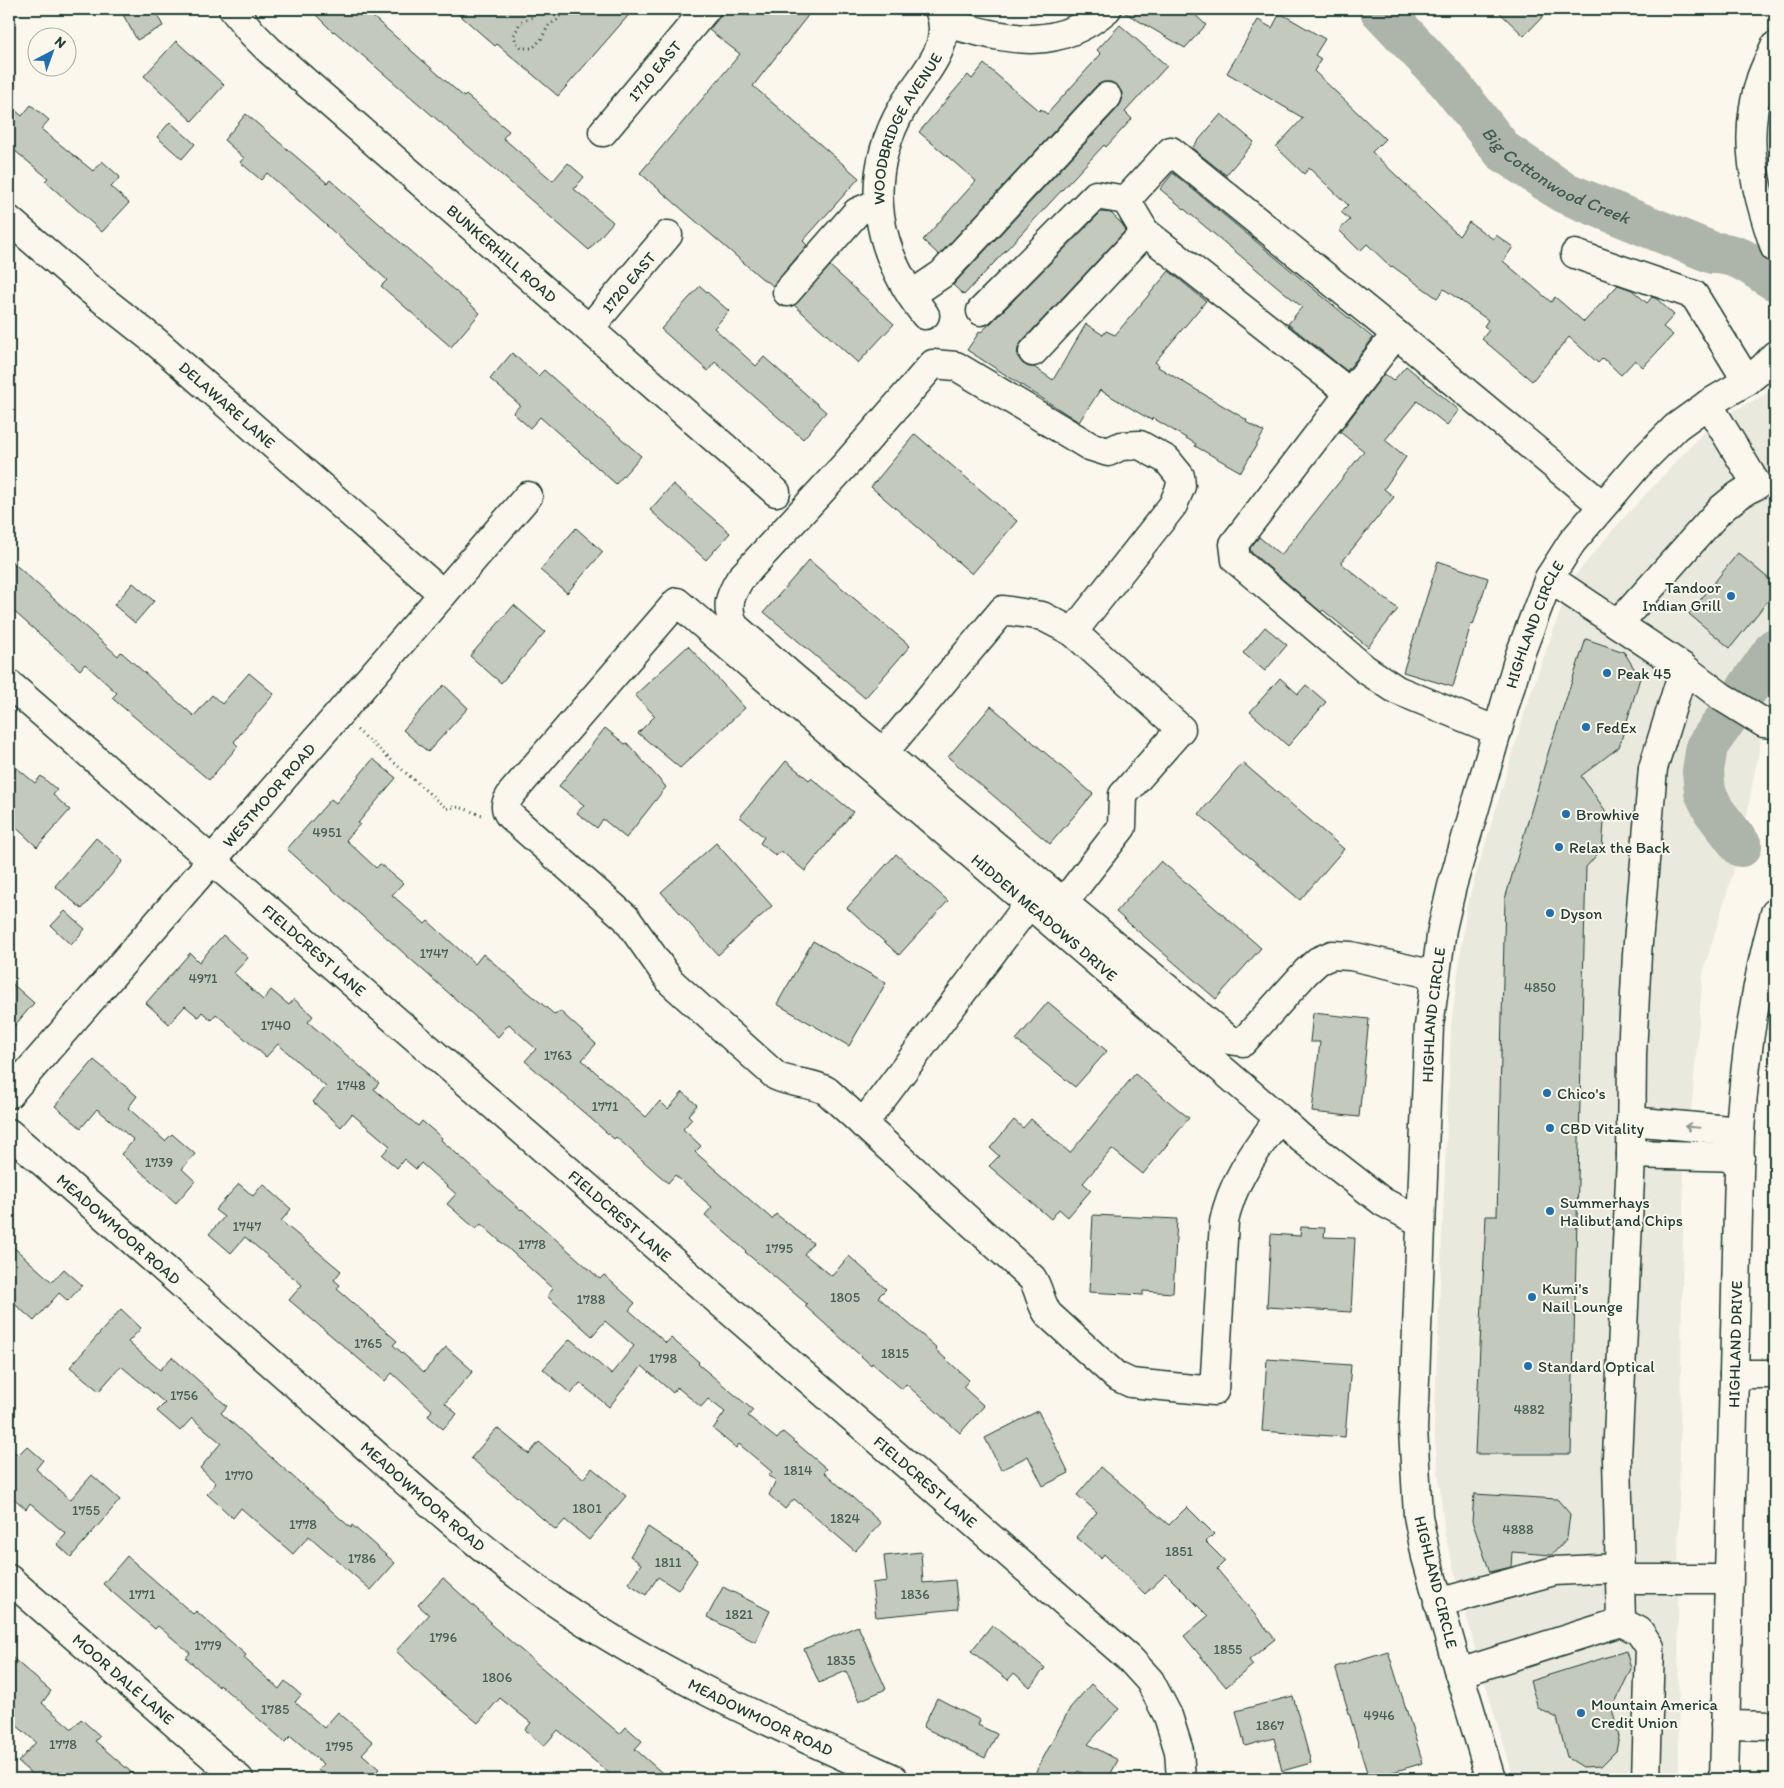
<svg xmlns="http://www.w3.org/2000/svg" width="1784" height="1788" viewBox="0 0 1784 1788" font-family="Itim,sans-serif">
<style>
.built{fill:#eae9de}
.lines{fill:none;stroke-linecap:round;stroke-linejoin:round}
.river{stroke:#adb4aa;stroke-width:42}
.building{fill:#c4c9be;stroke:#1f3d34}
.minor-casing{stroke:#1f3d34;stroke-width:31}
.major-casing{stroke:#1f3d34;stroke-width:31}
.path{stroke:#1f3d34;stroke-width:3;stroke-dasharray:1 4;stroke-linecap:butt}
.minor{stroke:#fbf7ec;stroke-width:28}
.major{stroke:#fbf7ec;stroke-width:28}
.oneway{stroke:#8d9a90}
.poi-dot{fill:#1f6fb2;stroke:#fbf7ec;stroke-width:2}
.labels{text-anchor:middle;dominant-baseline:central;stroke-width:4;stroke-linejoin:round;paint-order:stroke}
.number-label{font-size:14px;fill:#486056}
.street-label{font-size:16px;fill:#1f3d34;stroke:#fbf7ec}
.poi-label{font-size:16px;fill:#1f3d34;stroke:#fbf7ec;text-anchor:start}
.water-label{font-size:18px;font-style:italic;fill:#425b52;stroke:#fbf7ec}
</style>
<rect width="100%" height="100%" fill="#fbf7ec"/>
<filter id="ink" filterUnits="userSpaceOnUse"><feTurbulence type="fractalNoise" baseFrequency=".02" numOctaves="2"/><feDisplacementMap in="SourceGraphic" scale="10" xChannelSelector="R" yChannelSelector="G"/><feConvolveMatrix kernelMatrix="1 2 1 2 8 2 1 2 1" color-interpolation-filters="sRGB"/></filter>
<g filter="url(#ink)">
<path class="built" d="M1775,389V706L1764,723L1741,846L1703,973L1690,1126L1684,1156L1678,1579L1679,1779H1514L1476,1652L1445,1536L1434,1431L1451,1026L1467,905L1529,698L1572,579L1618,524L1713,422Z"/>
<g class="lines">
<g class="river">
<path id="s1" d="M1380,9L1448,81L1503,151L1563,192L1713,253C1740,253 1753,267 1775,280"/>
<path d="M1741,846L1714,811L1705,792L1703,771L1707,746L1775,649"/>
</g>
</g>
<g class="building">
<path d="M120,9H154L163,26L137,40Z"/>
<path d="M310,9H364L464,97L466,95L509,131L503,138L553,181L568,163L584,177L574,189L613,222L589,250L334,31L333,32Z"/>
<path d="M453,9H634L558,96L497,44L495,46Z"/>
<path d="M723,9H740L749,16L755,9H813L753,86L859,178L803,241L807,245L773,286L767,281L766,282L640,173L740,54L709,30L718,19Z"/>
<path d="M1122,9H1189L1206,25L1185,48L1122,11Z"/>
<path d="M1496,9H1550L1524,36Z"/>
<path d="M1280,13L1325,39L1315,55L1321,59L1314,71L1385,139L1372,152L1459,236L1469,222L1493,239L1496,235L1513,247L1503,261L1551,302L1555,297L1584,322L1618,285L1632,290L1647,303L1652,297L1657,299L1674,315L1663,327L1673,335L1643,367L1635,360L1621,375L1603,358L1598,363L1569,337L1532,381L1482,339L1489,330L1484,326L1488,320L1444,289L1437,298L1392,266L1391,267L1367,244L1360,251L1339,230L1350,220L1341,212L1348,205L1309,168L1304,174L1276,147L1303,118L1227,73L1258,20L1272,28Z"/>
<path d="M1120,25L1167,66L1125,112L1132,119L1106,147L1104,145L964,295L953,285L1118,108L1122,101V93L1118,86L1111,82H1103L1096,86L939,255L923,240L976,181L919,132L968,75L972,79L984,64L1039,111L1041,109L1047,114L1101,54L1097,50Z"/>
<path d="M176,41L224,85L192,121L144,76Z"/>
<path d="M9,105L22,116L31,105L49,120L41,129L93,171L102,161L120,177L111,187L129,203L102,232L45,181L48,178L9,146Z"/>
<path d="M246,114L327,183L330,180L480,313L451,347L381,286L387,280L306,207L267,173L261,180L240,162L244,158L224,140Z"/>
<path d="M1221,114L1254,142L1226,175L1192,148Z"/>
<path d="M170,122L195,144L182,159L157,137Z"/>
<path d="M1173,173L1373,338L1347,371L1288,324L1302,307L1160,189Z"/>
<path d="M1101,212L1111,213L1122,224L1126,230L1022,341L1018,348L1017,356L1023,364L1029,367H1034L1053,380L1086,324L1103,335L1106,331L1115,335L1169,271L1206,301L1155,362L1159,365L1158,367L1247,420L1246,422L1264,432L1241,472L1195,446L1196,444L1153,418L1151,420L1100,390L1079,422L967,350L980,331L981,332L992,322Z"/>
<path d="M830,266L894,324L858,363L794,305Z"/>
<path d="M700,286L729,311L714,328L756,366L764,357L826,412L803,439L715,362L708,371L661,329Z"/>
<path d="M512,353L538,376L544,370L641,456L616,484L540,417L530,428L513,413L520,405L490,379Z"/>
<path d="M1406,366L1459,410L1447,425L1417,401L1385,440L1406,457L1384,489L1394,497L1341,563L1398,609L1368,647L1323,610L1321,612L1251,552L1250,548L1259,537L1281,555L1364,451L1340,432L1384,374L1393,381Z"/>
<path d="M915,434L1017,521L972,574L871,487Z"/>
<path d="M673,484L730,533L706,560L650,510Z"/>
<path d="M576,528L603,552L567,593L540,570Z"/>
<path d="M1738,553L1775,584V592L1730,648L1689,614Z"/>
<path d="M9,559L118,656L121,652L194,716L212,695L222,704L249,673L274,694L247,725L234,742L238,746L209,780L112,698L117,693L85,664L80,670L9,607Z"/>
<path d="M809,560L910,646L865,698L764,612Z"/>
<path d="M1438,561L1488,578L1473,625L1471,624L1453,687L1403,672Z"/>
<path d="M133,583L154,601L135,623L114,605Z"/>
<path d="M514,605L545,632L501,683L470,656Z"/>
<path d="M1265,627L1287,645L1265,671L1243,653Z"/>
<path d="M1586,639L1624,652L1640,678L1619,747L1581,776L1605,810L1602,849L1586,867L1571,1454H1475L1486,1216H1497L1505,899L1549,750Z"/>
<path d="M688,646L745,708L680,768L638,733L655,716L635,695Z"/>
<path d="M1280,678L1298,694L1306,685L1326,702L1288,746L1250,712Z"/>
<path d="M444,685L468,708L428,752L403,730Z"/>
<path d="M991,706L1093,794L1050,844L948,757Z"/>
<path d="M605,728L625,744L627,743L666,787L626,838L603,819L597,828L577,813L584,805L559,786Z"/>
<path d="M373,759L396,778L358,823L360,824L346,840L376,868L380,864L403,883L392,895L425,924L428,921L475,964L483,954L555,1015L560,1011L596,1044L582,1060L646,1117L660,1101L668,1109L683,1092L697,1105L688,1115L692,1119L683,1129L701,1146L695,1152L772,1219L776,1214L813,1243L804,1254L832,1276L849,1256L886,1289L878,1297L937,1348L936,1350L969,1380L963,1387L984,1406L960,1433L906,1384L902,1389L872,1363L871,1365L805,1306L807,1304L745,1252L746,1251L705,1215L712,1207L675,1175L668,1183L616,1137L614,1139L525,1061L536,1049L509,1024L498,1037L287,849L331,799L336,803Z"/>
<path d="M786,761L809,780L811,778L853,812L805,871L781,851L776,856L760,843L764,837L740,817Z"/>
<path d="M1243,763L1344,849L1300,900L1199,814Z"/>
<path d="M17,768L35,783L41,776L57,790L53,795L70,810L37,847L9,821V778Z"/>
<path d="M96,838L123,861L82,909L55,886Z"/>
<path d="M716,843L772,906L718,955L661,892Z"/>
<path d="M896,854L948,901L899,955L847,908Z"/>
<path d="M1161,861L1261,948L1216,999L1116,912Z"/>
<path d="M65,911L85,929L71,945L51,926Z"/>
<path d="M223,935L248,958L234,973L263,1000L271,990L289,1005L294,999L313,1016L308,1022L379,1083L374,1089L418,1126L422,1121L442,1138L441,1140L521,1210L522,1209L600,1279L604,1275L635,1303L629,1310L666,1343L671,1338L699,1362L698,1364L753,1410L748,1416L777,1439L783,1432L827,1469L824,1472L881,1523L855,1551L794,1499L785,1509L769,1495L776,1480L768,1476L772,1472L739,1444L736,1448L713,1429L725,1412L708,1399L701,1407L677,1387L673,1393L642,1366L609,1407L580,1383L571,1394L543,1369L570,1339L611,1374L634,1346L605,1321L592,1336L547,1296L553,1289L481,1224L476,1229L447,1204L456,1194L421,1163L416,1169L404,1159L397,1168L382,1155L390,1146L352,1114L341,1127L313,1102L326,1087L278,1044L266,1057L216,1014L211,1020L202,1012L198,1017L185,1006L169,1024L146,1003L190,953L199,962Z"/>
<path d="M813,941L886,983L849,1046L777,1004Z"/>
<path d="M9,981L34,1003L9,1032Z"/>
<path d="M1048,1002L1107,1051L1075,1087L1016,1040Z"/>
<path d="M1313,1013L1369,1019L1359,1117L1312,1112L1320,1042H1310Z"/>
<path d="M94,1060L137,1096L128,1108L165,1141L172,1134L195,1154L182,1169L195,1181L176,1203L121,1154L134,1140L97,1109L81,1128L55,1106Z"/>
<path d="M1135,1074L1189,1118L1143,1174L1112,1149L1083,1183L1091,1190L1068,1217L1059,1209L1051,1219L989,1166L999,1156L990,1148L1014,1120L1023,1128L1031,1119L1070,1153Z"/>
<path d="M239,1184L253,1196L263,1184L291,1209L281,1221L341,1271L334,1280L340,1285L337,1289L397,1341L393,1345L424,1372L446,1347L473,1371L445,1403L457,1414L443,1429L428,1416L432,1410L392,1373L385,1381L289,1300L302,1285L245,1237L231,1253L209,1234L224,1217L215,1210Z"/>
<path d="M1093,1215L1177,1219L1173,1293L1143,1291V1295L1089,1292Z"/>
<path d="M1301,1227L1325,1228L1324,1237L1355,1238L1351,1312L1267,1307L1271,1234L1300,1236Z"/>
<path d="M9,1243L52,1282L64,1269L82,1285L68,1301L59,1293L34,1321L9,1299Z"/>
<path d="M121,1309L141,1328L128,1342L160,1370L172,1357L227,1406L221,1413L351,1528L352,1525L395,1563L371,1590L309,1536L293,1554L241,1508L233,1518L207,1494L216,1483L200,1468L221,1443L192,1418L180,1431L157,1411L165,1403L121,1366L99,1391L70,1367Z"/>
<path d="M1267,1359L1351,1365L1345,1437L1262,1431Z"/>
<path d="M1038,1411L1069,1473L1043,1486L1028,1456L1001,1470L985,1438Z"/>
<path d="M497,1428L529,1454L539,1442L583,1479L592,1468L626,1496L589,1540L565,1520L556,1530L471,1458Z"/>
<path d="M27,1446L43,1460L36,1469L70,1500L92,1475L120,1500L71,1557L57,1544L66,1534L30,1503L26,1509L9,1494V1447L18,1455Z"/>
<path d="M1101,1467L1169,1525L1187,1507L1214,1534L1206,1542L1225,1561L1217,1569L1275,1639L1249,1660L1253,1665L1226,1687L1184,1636L1208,1616L1166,1574L1145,1594L1104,1554L1101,1558L1076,1537L1097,1512L1077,1495Z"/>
<path d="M1474,1494L1557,1499L1570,1514L1567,1538L1552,1555L1512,1552L1511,1567L1490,1572L1472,1521Z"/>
<path d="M648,1527L698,1560L678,1590L658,1577L646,1595L628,1583L641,1564L630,1556Z"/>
<path d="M921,1552L923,1583L955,1580L958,1609L876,1617L872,1583L887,1581L884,1556Z"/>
<path d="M127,1556L193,1614L196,1611L246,1655L244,1658L279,1689L285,1681L301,1695L295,1702L324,1728L338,1712L373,1742L362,1754L379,1769L369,1779H328L318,1770L323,1764L291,1736L285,1742L220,1685L219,1687L186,1658L190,1653L158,1626L155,1629L103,1584Z"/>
<path d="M443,1578L491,1622L489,1623L620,1734L626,1727L642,1741L635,1749L669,1779H616L558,1730L544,1746L525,1730L531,1723L500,1698L478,1723L438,1690L396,1651L429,1615L418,1605Z"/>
<path d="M723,1587L770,1611L755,1642L707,1617Z"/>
<path d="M992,1625L1045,1668L1030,1687L1014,1673L1008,1680L971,1651Z"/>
<path d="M858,1626L886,1689L859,1701L846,1671L819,1683L804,1649Z"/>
<path d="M1388,1651L1423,1763L1369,1779L1335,1667Z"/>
<path d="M1626,1651L1631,1669L1612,1709L1619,1737L1616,1751L1601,1766L1583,1767L1567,1757L1557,1718L1538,1708L1530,1681Z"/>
<path d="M9,1655L51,1691L42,1703L72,1729L81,1719L100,1736L95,1741L139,1779H38L18,1762L36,1742L9,1719Z"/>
<path d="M1091,1684L1119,1709L1088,1744L1118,1760L1108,1779H1094L1078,1771L1073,1779H1032L1070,1708Z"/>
<path d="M1293,1696L1311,1763L1282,1771L1274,1738L1245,1746L1236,1711Z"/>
<path d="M937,1698L980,1720L978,1725L997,1734L985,1758L923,1727Z"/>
</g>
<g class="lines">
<defs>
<g id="minor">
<path id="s2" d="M233,9L252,33L269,50L776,492"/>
<path d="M944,23C1006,38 1053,55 1107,9"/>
<path d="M1775,46C1770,57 1765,67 1761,78C1741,140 1755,189 1775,248"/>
<path id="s3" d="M603,132L706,9"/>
<path d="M1126,200L1145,232L1350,393L1234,544L1236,560L1365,669L1397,690L1497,731"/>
<path id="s4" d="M9,220L88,288L155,341L443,594"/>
<path d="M1575,254L1694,295L1747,381"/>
<path d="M787,292L857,212L878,203"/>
<path d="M911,295L942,274L1107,97"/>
<path d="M981,311L1096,195L1126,200L1171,151L1396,334L1602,505"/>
<path id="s5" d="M925,315C876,252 861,179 903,107C920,75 955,49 939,9"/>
<path id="s6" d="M589,329L668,235"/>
<path d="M1033,352L1145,232"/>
<path d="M1350,393L1396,334"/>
<path d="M1549,578L1684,668L1722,697L1764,723L1775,724"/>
<path d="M1618,624L1719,511C1731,501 1742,491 1757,485L1708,404"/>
<path d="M1684,668L1653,768L1637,954L1632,1054L1631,1157L1617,1458L1620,1579H1728"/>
<path id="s7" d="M9,684L1129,1658L1150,1681L1168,1716L1179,1751L1181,1779"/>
<path d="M884,752L1003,610L1042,616L1073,632"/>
<path d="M1064,902L1122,827L1123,795L1181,729L1073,632L1173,505L1181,486L1180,476L1167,460L1140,445L1121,446L1108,452L1089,446L956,366L933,364L847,463L740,579C729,597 726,606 734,626L795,679L1229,1040L1243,1042L1306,972L1318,961L1332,955L1351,956L1435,975"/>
<path id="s8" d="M9,1094L528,496"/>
<path id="s9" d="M1279,1118C1256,1150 1231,1183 1224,1222L1214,1391L1131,1383L1116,1376L1049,1315C1040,1304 1040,1290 1032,1278L827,1091C812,1082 792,1084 776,1076L671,982L626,918L510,816C503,807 506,802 512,793L677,602L1279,1118L1301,1138L1383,1202L1421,1222"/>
<path d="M1631,1121L1740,1131"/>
<path d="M863,1124L1028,905"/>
<path id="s10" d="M9,1133C118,1227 225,1323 334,1418C406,1481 477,1548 555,1602C661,1675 777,1726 894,1779"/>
<path d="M1631,1154L1740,1157"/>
<path d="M1734,1374H1775"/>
<path id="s11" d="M9,1579L239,1779"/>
<path d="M1438,1603L1554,1571L1620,1568"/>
<path d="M1621,1622L1639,1631L1650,1647L1646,1779"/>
<path d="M1459,1673L1621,1622L1620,1579"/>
<path d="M1725,1725L1775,1726"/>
<path id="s12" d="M1491,1779L1459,1673L1426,1557L1418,1516L1413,1429L1429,1026L1442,929L1452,886L1519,657L1549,578L1572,542L1638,465L1676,427L1708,404L1747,381L1764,367L1775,355"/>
</g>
<g id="major">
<path id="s13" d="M1724,1779L1740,1131C1745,1056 1755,984 1775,913"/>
</g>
</defs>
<use href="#minor" class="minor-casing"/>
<use href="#major" class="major-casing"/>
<g class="path">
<path d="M537,9L532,17L520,23L514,35L516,42L522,48H533L541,39L549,25L557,20L567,9"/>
<path d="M357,730L447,809C461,803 470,813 483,815"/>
</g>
<use href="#minor" class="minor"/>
<use href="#major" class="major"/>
</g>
<defs><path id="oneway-shaft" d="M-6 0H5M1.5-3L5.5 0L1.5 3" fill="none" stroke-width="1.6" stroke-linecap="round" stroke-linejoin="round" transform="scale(1.25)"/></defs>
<use class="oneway" href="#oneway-shaft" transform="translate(1692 1127) rotate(-175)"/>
</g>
<g class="poi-dot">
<circle cx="1731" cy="596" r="5"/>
<circle cx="1607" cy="673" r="5"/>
<circle cx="1586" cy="727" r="5"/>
<circle cx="1566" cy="814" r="5"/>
<circle cx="1559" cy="847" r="5"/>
<circle cx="1550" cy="913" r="5"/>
<circle cx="1547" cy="1093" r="5"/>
<circle cx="1550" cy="1128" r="5"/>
<circle cx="1550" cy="1211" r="5"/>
<circle cx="1532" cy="1297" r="5"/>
<circle cx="1528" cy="1366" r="5"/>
<circle cx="1581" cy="1713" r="5"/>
</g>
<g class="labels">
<g class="number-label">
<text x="327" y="832">4951</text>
<text x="434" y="953">1747</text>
<text x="203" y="978">4971</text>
<text x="1540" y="987">4850</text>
<text x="276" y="1025">1740</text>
<text x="558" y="1055">1763</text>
<text x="351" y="1085">1748</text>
<text x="605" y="1106">1771</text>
<text x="159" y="1162">1739</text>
<text x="247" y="1226">1747</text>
<text x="532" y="1244">1778</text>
<text x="779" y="1248">1795</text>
<text x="845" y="1297">1805</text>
<text x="591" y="1299">1788</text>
<text x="368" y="1343">1765</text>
<text x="895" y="1353">1815</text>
<text x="663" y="1358">1798</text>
<text x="184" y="1395">1756</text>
<text x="1529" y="1409">4882</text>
<text x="798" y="1470">1814</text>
<text x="239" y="1475">1770</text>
<text x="587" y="1508">1801</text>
<text x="86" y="1510">1755</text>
<text x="845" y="1518">1824</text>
<text x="303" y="1524">1778</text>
<text x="1518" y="1529">4888</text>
<text x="1179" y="1551">1851</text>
<text x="362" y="1558">1786</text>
<text x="668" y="1562">1811</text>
<text x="142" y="1594">1771</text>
<text x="915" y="1594">1836</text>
<text x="739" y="1614">1821</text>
<text x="443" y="1637">1796</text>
<text x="208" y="1645">1779</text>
<text x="1228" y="1649">1855</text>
<text x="841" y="1660">1835</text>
<text x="497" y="1677">1806</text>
<text x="275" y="1709">1785</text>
<text x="1379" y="1715">4946</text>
<text x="1270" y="1725">1867</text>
<text x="63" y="1744">1778</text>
<text x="339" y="1746">1795</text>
</g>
<g class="street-label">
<text stroke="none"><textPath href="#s3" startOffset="80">1710 EAST</textPath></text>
<text stroke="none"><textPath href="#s5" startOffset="204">WOODBRIDGE AVENUE</textPath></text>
<text stroke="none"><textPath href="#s2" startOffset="364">BUNKERHILL ROAD</textPath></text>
<text stroke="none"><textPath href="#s6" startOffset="61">1720 EAST</textPath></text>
<text stroke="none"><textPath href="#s4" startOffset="286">DELAWARE LANE</textPath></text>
<text stroke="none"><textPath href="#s12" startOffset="1180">HIGHLAND CIRCLE</textPath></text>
<text stroke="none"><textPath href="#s8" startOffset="396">WESTMOOR ROAD</textPath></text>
<text stroke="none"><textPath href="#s9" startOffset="1986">HIDDEN MEADOWS DRIVE</textPath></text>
<text stroke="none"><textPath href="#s7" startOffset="405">FIELDCREST LANE</textPath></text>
<text stroke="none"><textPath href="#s12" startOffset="775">HIGHLAND CIRCLE</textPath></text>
<text stroke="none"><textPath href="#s7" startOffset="810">FIELDCREST LANE</textPath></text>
<text stroke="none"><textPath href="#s10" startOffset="146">MEADOWMOOR ROAD</textPath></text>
<text stroke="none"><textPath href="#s13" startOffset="435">HIGHLAND DRIVE</textPath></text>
<text stroke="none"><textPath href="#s7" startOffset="1215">FIELDCREST LANE</textPath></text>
<text stroke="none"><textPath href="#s10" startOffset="551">MEADOWMOOR ROAD</textPath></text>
<text transform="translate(1436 1582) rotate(76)">HIGHLAND CIRCLE</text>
<text stroke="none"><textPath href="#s11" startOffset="152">MOOR DALE LANE</textPath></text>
<text stroke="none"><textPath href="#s10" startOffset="956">MEADOWMOOR ROAD</textPath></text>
</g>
<g class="poi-label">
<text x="1721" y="587" text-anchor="end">Tandoor<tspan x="1721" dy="18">Indian Grill</tspan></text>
<text x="1617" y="673">Peak 45</text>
<text x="1596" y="727">FedEx</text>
<text x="1576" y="814">Browhive</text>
<text x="1569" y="847">Relax the Back</text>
<text x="1560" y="913">Dyson</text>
<text x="1557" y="1093">Chico's</text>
<text x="1560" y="1128">CBD Vitality</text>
<text x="1560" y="1202">Summerhays<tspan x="1560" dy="18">Halibut and Chips</tspan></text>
<text x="1542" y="1288">Kumi's<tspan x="1542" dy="18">Nail Lounge</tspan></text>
<text x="1538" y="1366">Standard Optical</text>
<text x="1591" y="1704">Mountain America<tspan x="1591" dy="18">Credit Union</tspan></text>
</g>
<g class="water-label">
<text stroke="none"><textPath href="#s1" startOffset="246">Big Cottonwood Creek</textPath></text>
</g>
</g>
<rect width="1784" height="1788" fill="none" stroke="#fbf7ec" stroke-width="30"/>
<rect x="15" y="15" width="1754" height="1758" fill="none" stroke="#1f3d34" stroke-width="2" filter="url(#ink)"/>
<g transform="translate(52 52) rotate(41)"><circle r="24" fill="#fbf7ec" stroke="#a3ada2"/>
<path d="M0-4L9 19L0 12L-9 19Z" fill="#1f6fb2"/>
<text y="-8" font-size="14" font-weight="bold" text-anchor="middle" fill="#1f3d34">N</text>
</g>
</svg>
